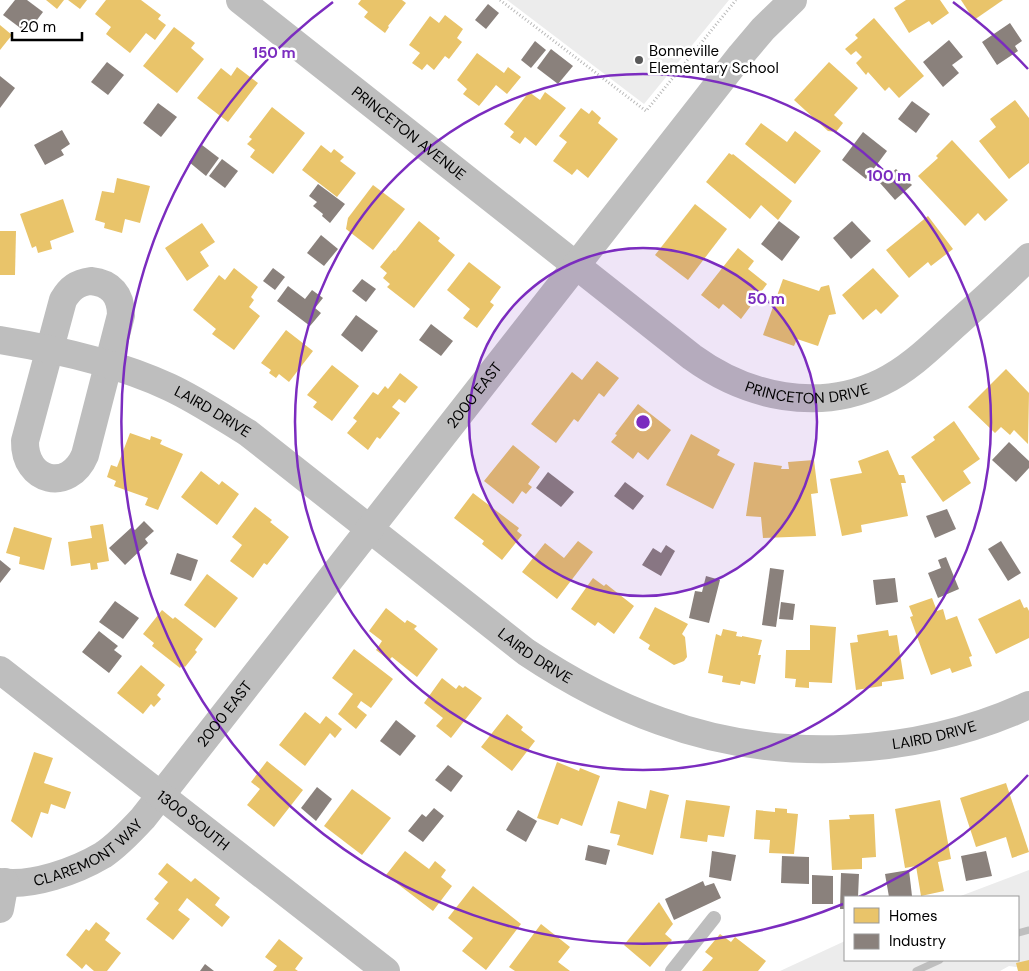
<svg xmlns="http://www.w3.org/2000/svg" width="1029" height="971" viewBox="0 0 1029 971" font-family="'DM Sans',sans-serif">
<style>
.green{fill:#ececec}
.homes{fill:#e9c46a}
.industry{fill:#8a817c}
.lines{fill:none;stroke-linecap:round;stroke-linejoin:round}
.stream{stroke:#bfbfbf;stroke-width:7}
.path{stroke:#b9b9b9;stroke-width:3;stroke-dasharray:1 2.5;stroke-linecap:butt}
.service{stroke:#bebebe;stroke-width:14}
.minor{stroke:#bebebe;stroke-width:28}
.tertiary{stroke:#bebebe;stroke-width:28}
.ring{fill:none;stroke:#7b2cbf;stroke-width:2.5}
.poi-dot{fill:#595959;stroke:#fff;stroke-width:2}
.labels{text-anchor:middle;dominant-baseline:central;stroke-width:5;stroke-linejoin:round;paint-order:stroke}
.poi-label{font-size:15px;fill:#000;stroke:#fff;text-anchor:start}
.street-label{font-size:15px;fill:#000;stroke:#fff}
.centre{fill:#7b2cbf;stroke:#fff;stroke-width:2.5}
.ring-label{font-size:15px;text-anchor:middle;font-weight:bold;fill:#7b2cbf;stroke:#fff;stroke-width:5;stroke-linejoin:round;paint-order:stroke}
</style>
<rect width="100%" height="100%" fill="#fff"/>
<g class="green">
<path d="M507,0H729L644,104Z"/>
<path d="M1029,870V969L1009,966L1000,971H780L845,941V960H1018V897H958Z"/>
</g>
<g class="homes">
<path d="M46,0H64L57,9Z"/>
<path d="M68,0H87L80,9Z"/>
<path d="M106,0H141L161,15L158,19L166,25L155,40L146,33L130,53L106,34L111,27L95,14Z"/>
<path d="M361,0H402L406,3L388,26L389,27L385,33L364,17L368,12L358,4Z"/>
<path d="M906,0H940L949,13L932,25L929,21L909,33L894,8Z"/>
<path d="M961,0H1003L974,20Z"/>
<path d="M445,15L463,29L457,38L462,42L449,59L445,56L434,70L427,64L422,70L412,63L420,53L409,45L430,16L439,23Z"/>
<path d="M874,18L924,76L899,98L889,87L885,91L868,72L866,75L856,63L862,57L856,51L851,55L845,49L858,38L855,35Z"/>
<path d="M0,25L12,35L0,50Z"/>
<path d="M174,27L195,43L191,48L204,59L177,93L143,66Z"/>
<path d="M477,53L504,73L508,67L521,77L507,94L496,85L479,106L463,94L467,89L457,80Z"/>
<path d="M829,62L858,88L834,115L843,123L836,132L828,131L794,100Z"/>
<path d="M237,67L258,83L228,122L197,98L221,68L231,76Z"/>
<path d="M529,92L540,100L545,92L566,108L536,146L525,137L520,144L510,137L514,132L504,124Z"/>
<path d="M1015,100L1029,118V163L1009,179L979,141L996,127L990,119Z"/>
<path d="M272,107L305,133L273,174L250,157L255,150L247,144L252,139L249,137Z"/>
<path d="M581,108L589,114L592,110L601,118L598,123L618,139L588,178L577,169L572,175L553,161L567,142L559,136Z"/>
<path d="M761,123L787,142L795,131L821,151L795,184L745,144Z"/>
<path d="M952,140L1008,200L985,221L978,213L965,226L918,176L938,158L936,156Z"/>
<path d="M321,145L331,153L334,149L344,157L340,161L356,173L337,197L302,170Z"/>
<path d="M729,153L732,155L733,154L792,201L778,220L761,205L750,219L706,182Z"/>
<path d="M117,178L150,186L140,223L125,219L122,233L104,228L105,223L95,220L102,191L114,193Z"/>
<path d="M373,185L405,209L373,250L346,229L348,218Z"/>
<path d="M63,199L74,232L50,241L52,249L38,253L36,246L32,248L20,214Z"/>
<path d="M695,204L727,229L688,280L655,255Z"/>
<path d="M928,216L953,249L931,266L928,262L909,278L886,250Z"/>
<path d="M419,221L440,238L438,241L455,255L414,308L387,287L390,284L383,278L387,273L380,267L394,250L395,251Z"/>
<path d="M202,223L215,242L200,252L209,266L187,281L165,248Z"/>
<path d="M0,231H16L15,275H0Z"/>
<path d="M738,248L754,261L748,269L767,284L741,319L723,304L719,309L701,295Z"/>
<path d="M469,262L501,287L490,302L494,305L477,328L463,318L470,309L447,290Z"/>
<path d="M234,268L258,287L251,297L254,300L249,307L260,316L234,350L212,334L216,329L193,310L219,275L225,280Z"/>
<path d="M873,268L899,296L881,314L876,309L863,320L842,295Z"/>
<path d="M783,279L819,291L821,287L829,285L836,314L829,315L818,346L797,339L794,346L763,335Z"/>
<path d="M286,330L313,351L289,382L279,374L276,378L269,373L271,370L261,363Z"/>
<path d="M597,361L619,378L604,397L599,393L578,422L574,419L556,443L531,424L572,372L582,380Z"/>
<path d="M332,365L359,386L332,421L313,407L317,402L307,395Z"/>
<path d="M1006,369L1029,393L1028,444L1014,430L1010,435L1001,427L995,433L968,407Z"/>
<path d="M400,373L418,387L405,403L399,399L392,407L400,413L380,439L377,437L368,450L347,433L357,421L353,418L373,392L378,395L385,386L388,389Z"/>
<path d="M638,404L671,430L648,460L638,452L633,459L611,442L617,435L615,434Z"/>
<path d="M954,421L980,459L963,471L971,483L943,502L911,457L935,440L933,437Z"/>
<path d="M130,433L150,440L151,436L162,440L160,444L183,454L158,510L145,505L148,498L114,486L116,481L107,477L111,465L117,467Z"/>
<path d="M691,434L720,450L717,455L735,464L713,509L666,485Z"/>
<path d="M513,445L540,467L528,484L532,487L526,494L522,491L513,504L484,481Z"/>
<path d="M888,450L899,475H904L906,483H901L908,516L861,525L862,532L842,536L830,479L862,473L858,461Z"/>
<path d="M814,460L818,493L811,494L816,536L763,538L761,517L746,516L754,462L782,466L781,469H789L788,462Z"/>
<path d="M201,471L219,485L222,481L239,494L217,525L181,497Z"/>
<path d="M473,493L519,528L517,531L522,535L502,560L482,544L484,541L454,518Z"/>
<path d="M255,507L272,520L270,522L289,537L267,565L264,563L253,578L230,561L242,545L232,537Z"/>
<path d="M103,524L109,561L97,563L98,569L91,570L90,563L71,566L68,542L92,538L90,526Z"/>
<path d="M14,527L52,538L44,570L19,564L20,557L6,553Z"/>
<path d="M578,541L593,552L557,599L522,572L545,543L564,558Z"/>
<path d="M207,574L238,598L215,628L184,605Z"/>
<path d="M593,578L604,586L606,584L634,606L614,634L598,622L595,626L571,609Z"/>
<path d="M932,598L937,611L943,609L946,620L957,616L972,656L969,657L972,666L952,673L950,668L931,675L910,617L913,616L909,606Z"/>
<path d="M1020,599L1024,608L1027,607L1029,611V638L996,654L978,619Z"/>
<path d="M655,607L688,624L682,634L685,637L687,657L684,661L674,665L648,649L650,645L639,638Z"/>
<path d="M386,608L405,623L407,620L417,626L414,629L438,649L417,677L392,657L389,660L376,650L382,641L369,631Z"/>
<path d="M162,610L173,619L175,617L203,639L195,650L197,652L185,667L182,665L180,668L152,646L154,643L143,634Z"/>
<path d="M810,625L836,627L832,683L809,682V688L795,687L796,679L785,678L786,650H810Z"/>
<path d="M723,629L737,632L736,636L742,637V636L762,640L758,655H761L755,684L741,681L740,685L722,682L723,676L708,673L716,634L721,636Z"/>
<path d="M888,630L889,636L897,635L904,679L882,682V686L856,690L850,643L858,642L857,635Z"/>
<path d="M354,649L393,679L371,708L361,701L357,707L367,715L356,729L338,714L353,694L332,678Z"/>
<path d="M141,665L165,685L157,695L161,699L154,707L151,704L143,714L117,693Z"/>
<path d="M442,678L456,689L459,685L463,688L465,686L482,698L451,738L436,726L443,718L424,703Z"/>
<path d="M305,712L320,724L326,716L342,729L335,738L330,733L305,766L279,745Z"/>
<path d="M507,714L523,727L521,730L535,741L512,771L481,747Z"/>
<path d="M34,752L53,758L44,783L71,792L65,809L51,804L48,814L41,812L32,838L11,821Z"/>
<path d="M267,761L303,790L274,827L247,805L260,789L251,782Z"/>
<path d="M557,762L579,771L580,768L600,776L582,826L561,818L558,825L537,818Z"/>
<path d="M1006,783L1029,852L1012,858L1006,837L976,847L960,798Z"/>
<path d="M352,789L391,818L362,855L324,826Z"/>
<path d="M650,790L669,795L653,855L617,845L620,835L610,833L618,801L646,809Z"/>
<path d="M686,800L730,806L724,837L708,835L707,842L680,838Z"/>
<path d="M940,800L951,859L938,862L944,891L921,896L916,866L905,868L895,809Z"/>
<path d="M775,808L787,809V813L798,814L794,854L769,853L770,840L754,839L756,810L775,812Z"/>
<path d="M874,814L876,857L862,858V869L832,870L829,820L850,819L849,815Z"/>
<path d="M405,851L429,869L435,861L446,870L441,877L452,886L433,911L386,875Z"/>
<path d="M167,863L191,882L195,878L220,898L215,905L230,917L222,927L187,898L178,910L190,919L173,940L146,919L159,903L154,899L168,882L158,874Z"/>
<path d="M473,886L521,924L486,970L462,951L473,938L448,918Z"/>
<path d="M659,902L673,924L665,934L672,940L650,967L624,945Z"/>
<path d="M96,922L110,933L105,940L121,953L107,971H94L86,964L82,969L66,955L86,929L89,931Z"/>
<path d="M541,924L570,947L558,962L570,971H515L509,967Z"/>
<path d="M720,934L731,942L735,937L766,961L758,971H702L713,958L705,952Z"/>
<path d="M279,939L303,958L295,969L298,971H273L277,966L265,957Z"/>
<path d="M1029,960V971H1018L1016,963Z"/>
</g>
<g class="industry">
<path d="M15,0H27L43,12L27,33L3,15Z"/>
<path d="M488,4L499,13L486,29L475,20Z"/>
<path d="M1010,23L1022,41L1015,46L1018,51L997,65L982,42Z"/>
<path d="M949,40L963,57L952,65L959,73L943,87L923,62Z"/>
<path d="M535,41L546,50L531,68L521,60Z"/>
<path d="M551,49L573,66L558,84L537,68Z"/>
<path d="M107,62L124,75L108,95L91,82Z"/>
<path d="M0,76L15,88L0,108Z"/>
<path d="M912,101L930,114L916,133L898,119Z"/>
<path d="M158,103L177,117L161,137L143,123Z"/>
<path d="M62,130L70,144L61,150L64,155L45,165L34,145Z"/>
<path d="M863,132L887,151L866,179L842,160Z"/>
<path d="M202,145L219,158L206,176L189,162Z"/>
<path d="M222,159L238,171L225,188L209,176Z"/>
<path d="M896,169L912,185L895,200L880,183Z"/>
<path d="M318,184L345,204L330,223L322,216L323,214L313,206L317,202L309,196Z"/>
<path d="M779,221L800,237L782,261L761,244Z"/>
<path d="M852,221L871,241L851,259L833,238Z"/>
<path d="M321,235L338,249L324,266L307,253Z"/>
<path d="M273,268L285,277L275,290L263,281Z"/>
<path d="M362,279L376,289L366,302L352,291Z"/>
<path d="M288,286L305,299L312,290L323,298L315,308L321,313L310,326L277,301Z"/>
<path d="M356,315L378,331L362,352L341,335Z"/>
<path d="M431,324L453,341L441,356L419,340Z"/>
<path d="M1009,442L1029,461V468L1016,482L992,460Z"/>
<path d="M548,472L574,492L561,507L536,488Z"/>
<path d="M625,482L644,496L633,510L614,496Z"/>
<path d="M947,509L956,529L935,538L926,516Z"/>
<path d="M144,521L154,531L145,539L148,543L125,565L109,548L132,527L135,530Z"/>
<path d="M1001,541L1021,573L1008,581L988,549Z"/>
<path d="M666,545L675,551L661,576L642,565L653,548L661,553Z"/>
<path d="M177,553L198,560L191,581L170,574Z"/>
<path d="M946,557L959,589L938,598L928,573L941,568L938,560Z"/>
<path d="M0,560L11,569L0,583Z"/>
<path d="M770,568L784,570L776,627L762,625Z"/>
<path d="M706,576L720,580L709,623L689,618L695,591L702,592Z"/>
<path d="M895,578L898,602L876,605L873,580Z"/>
<path d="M115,601L139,618L123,639L99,622Z"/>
<path d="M781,602L795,604L793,620L779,619Z"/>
<path d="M99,631L118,646L114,650L122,656L109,673L82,652Z"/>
<path d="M396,720L416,736L400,756L380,741Z"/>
<path d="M448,765L463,776L451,792L435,780Z"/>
<path d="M317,787L332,799L316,821L301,808Z"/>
<path d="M434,808L444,816L423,842L408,831L422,814L426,817Z"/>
<path d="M518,810L537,821L526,842L506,830Z"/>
<path d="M588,845L610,850L606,865L585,860Z"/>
<path d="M712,851L736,855L731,881L709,877Z"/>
<path d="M986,851L992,876L966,881L961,856Z"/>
<path d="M782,856L809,857V884L781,883Z"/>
<path d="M909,870L912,896L889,897L885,874Z"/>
<path d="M841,873L859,874L858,897H845V909H840Z"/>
<path d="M812,875L833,876V904H812Z"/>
<path d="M703,881L705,886L714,883L721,898L674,920L665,899Z"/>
<path d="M205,964L214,971H200Z"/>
</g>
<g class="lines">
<g class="stream">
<path d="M1018,933L1029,930"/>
<path d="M916,971L940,960"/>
</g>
<path class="path" d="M500,0L646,111L736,0"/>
<path class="service" d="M672,971L714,918"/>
<g class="minor">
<path id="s1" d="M240,0L692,357C747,397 819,413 882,382C909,369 931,347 953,327C979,304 1004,281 1029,257"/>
<path d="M91,281C111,283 121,295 121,315L85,455C69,493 24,482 25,441L63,300C70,288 77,283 91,281Z"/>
<path id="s2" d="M0,340C55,349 118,363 169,387C197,400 222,417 248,433L526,652C568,680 612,704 660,721C777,764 916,757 1029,705"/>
<path id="s3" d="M0,882C32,887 76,871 103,855C118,845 131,831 143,818L741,55L763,29L793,0"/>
<path d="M0,909L5,882"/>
</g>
<path class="tertiary" id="s4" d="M0,670L386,971"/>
</g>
<circle cx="643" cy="422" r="174" fill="#7b2cbf" fill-opacity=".12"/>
<g class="ring">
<circle cx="643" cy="422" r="174"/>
<circle cx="643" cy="422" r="348"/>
<path d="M1028 775A522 522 0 0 1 859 897M843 904A522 522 0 0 1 333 2M953 2A522 522 0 0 1 1028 69"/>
</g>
<circle class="poi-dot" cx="639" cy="60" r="5"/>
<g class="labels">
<g class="poi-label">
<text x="649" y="51">Bonneville<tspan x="649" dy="17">Elementary School</tspan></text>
</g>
<g class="street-label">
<text stroke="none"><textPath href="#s1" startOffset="215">PRINCETON AVENUE</textPath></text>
<text stroke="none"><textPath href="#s1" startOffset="700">PRINCETON DRIVE</textPath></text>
<text stroke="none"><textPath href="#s3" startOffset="700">2000 EAST</textPath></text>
<text stroke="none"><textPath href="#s2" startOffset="226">LAIRD DRIVE</textPath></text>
<text stroke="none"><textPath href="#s2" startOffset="631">LAIRD DRIVE</textPath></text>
<text stroke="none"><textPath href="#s3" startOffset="295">2000 EAST</textPath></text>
<text stroke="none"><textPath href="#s2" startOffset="1051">LAIRD DRIVE</textPath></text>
<text stroke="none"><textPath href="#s4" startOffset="245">1300 SOUTH</textPath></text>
<text stroke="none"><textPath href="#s3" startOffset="96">CLAREMONT WAY</textPath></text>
</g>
</g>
<circle cx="643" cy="422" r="8" class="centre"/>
<g class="ring-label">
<text x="274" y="58">150 m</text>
<text x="889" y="181">100 m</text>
<text x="766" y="304">50 m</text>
</g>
<rect x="844" y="896" width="175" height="65" fill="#ffffff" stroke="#999999"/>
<rect x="854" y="908" width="25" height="15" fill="#e9c46a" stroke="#999999"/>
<text x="889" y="921" font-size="15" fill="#000000">Homes</text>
<rect x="854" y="934" width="25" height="15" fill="#8a817c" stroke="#999999"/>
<text x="889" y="946" font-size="15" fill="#000000">Industry</text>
<path d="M12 32v8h70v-8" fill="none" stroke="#000000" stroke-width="2.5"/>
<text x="20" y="32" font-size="15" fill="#000000" stroke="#ffffff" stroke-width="4" paint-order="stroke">20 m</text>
</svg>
